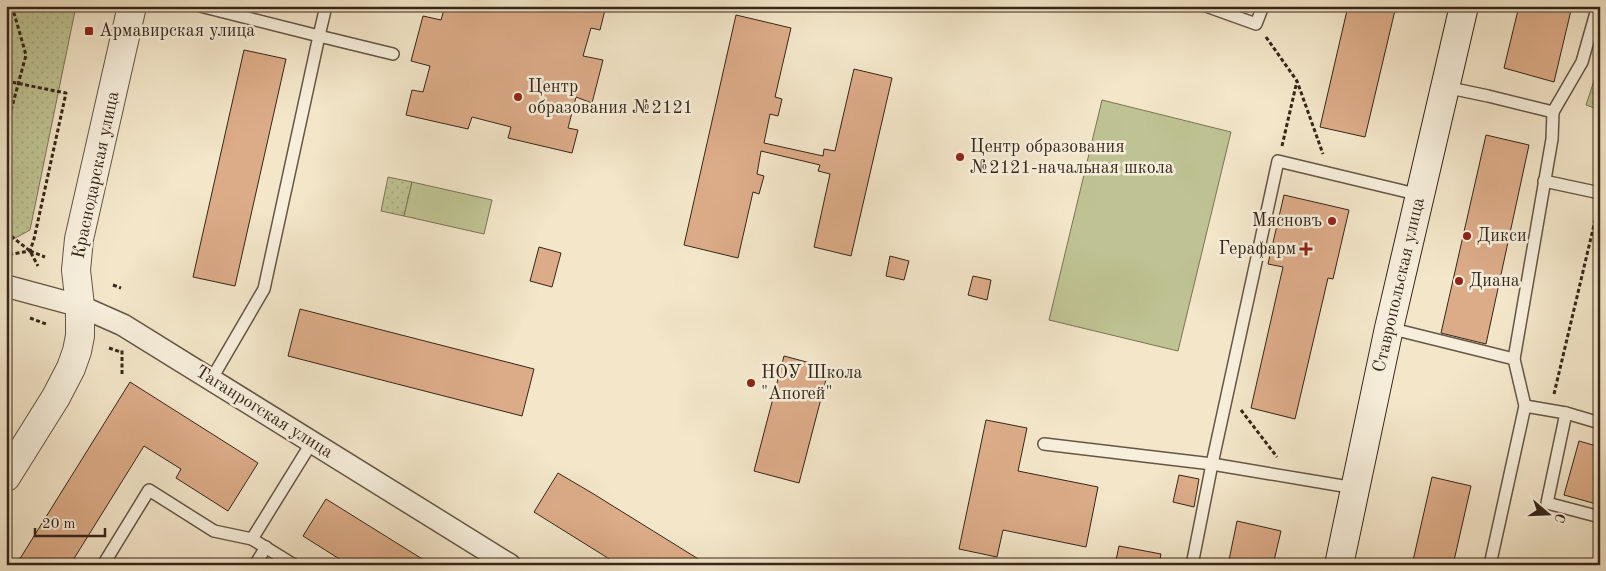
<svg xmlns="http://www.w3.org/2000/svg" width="1606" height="571" viewBox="0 0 1606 571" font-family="'Old Standard TT',serif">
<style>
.grass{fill:url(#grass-dots);stroke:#7a7456}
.pitch{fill:#bfc393;stroke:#7a7456}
.building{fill:#dcac88;stroke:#362619}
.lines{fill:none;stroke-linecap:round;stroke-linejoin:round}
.service-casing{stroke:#655645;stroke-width:14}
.minor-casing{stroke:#655645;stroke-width:24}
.tertiary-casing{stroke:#655645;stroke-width:30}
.secondary-casing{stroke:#362619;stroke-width:30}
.path{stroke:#362619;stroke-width:3;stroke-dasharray:4 2.5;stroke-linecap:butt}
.service{stroke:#f7efdc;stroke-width:11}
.minor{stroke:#f7efdc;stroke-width:21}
.tertiary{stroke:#f7efdc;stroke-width:28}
.secondary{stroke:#f7efdc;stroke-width:28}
.poi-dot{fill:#8f2418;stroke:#f7efdc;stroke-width:2}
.labels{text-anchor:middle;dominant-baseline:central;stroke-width:5;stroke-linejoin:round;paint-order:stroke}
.poi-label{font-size:18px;fill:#362619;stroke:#f7efdc;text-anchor:start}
.street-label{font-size:18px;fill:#362619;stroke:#f7efdc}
</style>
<defs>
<pattern id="grass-dots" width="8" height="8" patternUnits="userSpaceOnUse" patternTransform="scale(1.25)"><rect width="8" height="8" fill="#bfc393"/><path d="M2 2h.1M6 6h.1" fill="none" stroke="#a5a77e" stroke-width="1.8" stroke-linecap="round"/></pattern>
</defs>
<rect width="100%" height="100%" fill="#f3e6c9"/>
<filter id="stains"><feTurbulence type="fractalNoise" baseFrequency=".004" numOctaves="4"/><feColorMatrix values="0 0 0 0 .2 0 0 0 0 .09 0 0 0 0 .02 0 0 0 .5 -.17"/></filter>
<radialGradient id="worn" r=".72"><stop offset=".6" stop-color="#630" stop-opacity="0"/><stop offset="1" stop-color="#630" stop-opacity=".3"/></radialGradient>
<g class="grass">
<path d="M6,6H76L30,230L6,243Z"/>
<path d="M1600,62V110L1586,105Z"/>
<path d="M388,177L412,182L404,216L381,211Z"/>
</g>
<g class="pitch">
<path d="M1102,100L1231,132L1178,351L1049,320Z"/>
<path d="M412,182L492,200L484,234L404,216Z"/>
</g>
<g class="building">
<path d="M445,6H606L600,30L591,28L583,56L603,60L592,103L576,97L568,128L578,130L572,153L508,138L511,127L472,117L468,129L406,115L412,90L423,92L430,66L411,61L423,16L441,20Z"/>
<path d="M1348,6H1396L1365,137L1320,127Z"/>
<path d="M1519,6H1572L1554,82L1504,68Z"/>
<path d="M736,15L791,28L775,97L782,99L778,116L770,114L764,143L823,156L824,149L835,151L854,69L892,78L851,256L814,247L830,174L818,171L820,165L761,151L757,174L764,176L759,194L753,192L738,258L684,245Z"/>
<path d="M244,50L286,59L235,286L193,277Z"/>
<path d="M1486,135L1529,145L1486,344L1441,333Z"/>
<path d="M1284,195L1349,210L1333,279L1328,278L1295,419L1251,408L1283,267L1268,264Z"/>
<path d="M539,247L561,253L552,287L530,281Z"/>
<path d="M890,256L909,261L904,280L886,276Z"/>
<path d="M973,276L991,280L987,300L968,295Z"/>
<path d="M300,309L534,369L522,416L288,356Z"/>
<path d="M784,356L829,368L799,483L754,471Z"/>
<path d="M130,382L258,463L228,511L176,478L181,469L144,446L70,565H16Z"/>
<path d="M986,420L1027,428L1018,471L1098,487L1086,547L1003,530L997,557L959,549Z"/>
<path d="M1579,441L1600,447V505L1564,495Z"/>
<path d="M558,473L592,493L708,565H619L534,512Z"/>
<path d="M1179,475L1199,479L1194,507L1173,502Z"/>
<path d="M1432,477L1471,486L1453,565H1412Z"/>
<path d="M326,499L432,565H349L303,536Z"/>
<path d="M1237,521L1281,531L1273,565H1228Z"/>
<path d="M1119,546L1161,554L1159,565H1115Z"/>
</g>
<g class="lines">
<defs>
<g id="service">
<path d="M200,6L319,36L264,289L211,380"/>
<path d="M326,6L319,36L393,54"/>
<path d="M1206,6L1256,24L1263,6"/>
<path d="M1445,87L1488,96L1553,112"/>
<path d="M1544,181L1600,193"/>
<path d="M1389,328L1514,359L1525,406L1490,565"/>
<path d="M1514,359L1552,139L1553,112L1582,62L1597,9H1600"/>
<path d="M1525,406L1566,413L1600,423"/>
<path d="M1566,413L1547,503L1600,517"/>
<path d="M1044,444L1212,464L1355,488"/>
<path d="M103,565L149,490L214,531L252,539"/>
<path d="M255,565L266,547"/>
<path d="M294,565L252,539L312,442"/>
<path d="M1192,565L1212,464L1278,161L1420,195"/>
</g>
<path id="minor" d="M6,286L80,306L123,325L510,565"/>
<path id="tertiary" d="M6,477L56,397L71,368L77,351L80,336V306L76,270L79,239L132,6"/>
<path id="secondary" d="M1339,565L1389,328L1464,6"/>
</defs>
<use href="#service" class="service-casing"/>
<use href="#minor" class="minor-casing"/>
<use href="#tertiary" class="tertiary-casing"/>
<use href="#secondary" class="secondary-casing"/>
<g class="path">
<path d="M1266,37L1297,81L1323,154"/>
<path d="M6,81L66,93L34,239L30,251L6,255"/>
<path d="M6,129L26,55L12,6"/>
<path d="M1282,146L1297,81"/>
<path d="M6,232L30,251L38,266"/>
<path d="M30,251L45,257"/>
<path d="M113,285L121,288"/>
<path d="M30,318L46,324"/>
<path d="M109,348L121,352"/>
<path d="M122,374V350"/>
<path d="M1554,394L1598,208"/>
<path d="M1241,410L1277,457"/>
</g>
<use href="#service" class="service"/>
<use href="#minor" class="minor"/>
<use href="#tertiary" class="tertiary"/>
<use href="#secondary" class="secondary"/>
</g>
<g class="poi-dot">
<rect x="84" y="26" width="10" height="10" rx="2.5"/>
<circle cx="518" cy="97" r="5"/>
<circle cx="960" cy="157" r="5"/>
<circle cx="1332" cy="221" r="5"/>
<circle cx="1467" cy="236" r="5"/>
<path d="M1303.5 241.5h5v5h5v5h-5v5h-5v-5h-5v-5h5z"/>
<circle cx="1459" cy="281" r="5"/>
<circle cx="751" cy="383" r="5"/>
</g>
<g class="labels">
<g class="poi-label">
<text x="99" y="31">Армавирская улица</text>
<text x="528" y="87">Центр<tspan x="528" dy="21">образования №2121</tspan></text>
<text x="970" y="147">Центр образования<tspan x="970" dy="21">№2121-начальная школа</tspan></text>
<text x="1322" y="221" text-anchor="end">Мясновъ</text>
<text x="1477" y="236">Дикси</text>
<text x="1296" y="249" text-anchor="end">Герафарм</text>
<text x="1469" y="281">Диана</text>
<text x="761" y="373">НОУ Школа<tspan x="761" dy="21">"Апогей"</tspan></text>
</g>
<g class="street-label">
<text transform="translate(96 175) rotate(-78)">Краснодарская улица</text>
<text transform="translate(1399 285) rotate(-77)">Ставропольская улица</text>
<text transform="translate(264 412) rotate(32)">Таганрогская улица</text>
</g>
</g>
<rect width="1606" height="571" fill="none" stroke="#f3e6c9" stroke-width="25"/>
<rect x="8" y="8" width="1591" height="556" fill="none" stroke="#362619" stroke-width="2.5"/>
<rect x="12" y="12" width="1581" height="546" fill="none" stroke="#362619"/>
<g transform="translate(1548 514) rotate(109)" stroke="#f7efdc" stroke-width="4" paint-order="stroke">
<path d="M0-4L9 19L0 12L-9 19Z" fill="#362619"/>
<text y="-8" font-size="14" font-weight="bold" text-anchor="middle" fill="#362619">С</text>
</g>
<path d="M35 528v8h70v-8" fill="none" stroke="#362619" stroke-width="2.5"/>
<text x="42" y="528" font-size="15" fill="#362619" stroke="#f7efdc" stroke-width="4" paint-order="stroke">20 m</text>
<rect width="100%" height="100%" filter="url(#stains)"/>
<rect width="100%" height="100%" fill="url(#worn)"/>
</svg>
